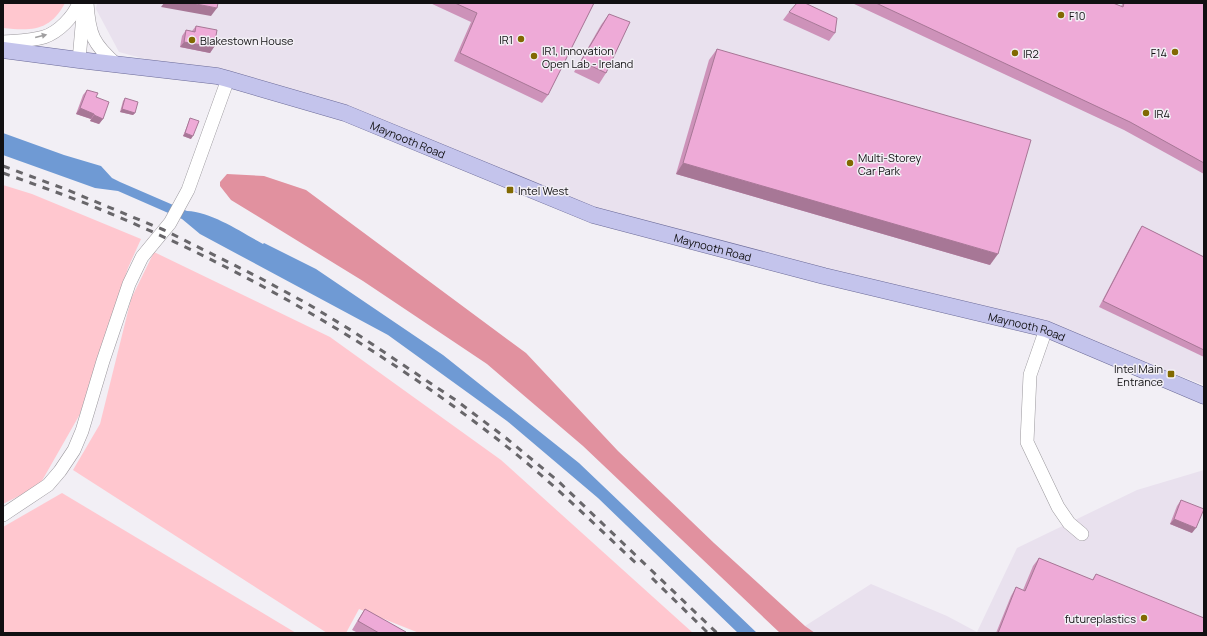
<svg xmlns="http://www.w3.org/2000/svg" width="1207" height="636" viewBox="0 0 1207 636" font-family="Manrope,sans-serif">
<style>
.built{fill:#e9e1ee}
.green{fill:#ffc7cf}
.forest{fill:#e1919f}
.water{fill:#6f9ad4}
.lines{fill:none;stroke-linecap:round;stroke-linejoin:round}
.minor-casing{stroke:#9b989d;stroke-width:14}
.major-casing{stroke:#6c6b98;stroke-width:17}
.minor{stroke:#fff;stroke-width:13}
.major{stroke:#c4c4ec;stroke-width:16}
.rail{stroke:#68666a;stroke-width:3;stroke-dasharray:7 7;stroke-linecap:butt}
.wall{fill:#cd92b9}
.shaded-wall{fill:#a77796}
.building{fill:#eeaad7;stroke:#a77796}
.oneway{fill:#a09fa0}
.poi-dot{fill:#816901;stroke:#f2eff5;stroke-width:1.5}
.labels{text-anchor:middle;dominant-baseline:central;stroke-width:3;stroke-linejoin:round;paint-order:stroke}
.poi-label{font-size:11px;fill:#111012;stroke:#f2eff5;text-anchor:start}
.street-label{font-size:11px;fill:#111012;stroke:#f2eff5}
</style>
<rect width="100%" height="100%" fill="#f2eff5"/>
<g class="built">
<path d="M97,3H1204V385L1098,345L592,218L336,111L119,52L96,9Z"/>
<path d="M1204,470V633H815L805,626L871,584L947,616L977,632L1017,548L1137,490Z"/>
</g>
<g class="green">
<path d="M3,3H65C50,31 32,31 3,28Z"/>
<path d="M3,185L32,194L141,239L128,268L80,414L39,486L3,504Z"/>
<path d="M154,252L330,337L501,460L693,633H419L359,609L346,633H327L73,470L100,424L131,299Z"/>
<path d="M62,493L296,633H3V527Z"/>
</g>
<path class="forest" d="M227,174L264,176L306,190L526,353L618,451L714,543L805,626L815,633H780L583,446L487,364L363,281L231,200L220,186V182Z"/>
<path class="water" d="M3,133L64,155L101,166L112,178L120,182L187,211C212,212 241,232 263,244L264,243L316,269L443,355L579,463L757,633H738L598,498L507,421L388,335L200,234L182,219L118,191L95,188L3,155Z"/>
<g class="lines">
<defs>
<g id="minor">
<path d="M87,3C89,35 93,44 117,65"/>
<path d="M3,42C16,41 31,41 44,37C59,32 73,17 79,3"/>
<path d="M79,60L83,15"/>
<path d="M1046,329L1030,375L1027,442L1058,507L1069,523L1082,534"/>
<path d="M3,515L48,485L60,471L74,450L82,431L103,361L129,284L142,257L170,223L188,190L228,79"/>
</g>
<g id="major">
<path id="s1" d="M3,50L79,60L217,76L228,79L345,113L593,215L824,276L1046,329L1204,396"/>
</g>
</defs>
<use href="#minor" class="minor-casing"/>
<use href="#major" class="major-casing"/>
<use href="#minor" class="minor"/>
<use href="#major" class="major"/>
<g class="rail">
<path d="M3,166L65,189L164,230L260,278L308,304L354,332L457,401L506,438L558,481L717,633"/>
<path d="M3,173C39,186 74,198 109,213C248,271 382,349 501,442C550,480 594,524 639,566"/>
<path d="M652,578L708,633"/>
</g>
</g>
<g class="wall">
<path d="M430,3H594L548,95L542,103L454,61L471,22Z"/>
<path d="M852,3H1113L1121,6L1123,3H1204V174L1124,130Z"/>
<path d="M789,12L835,33L829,41L783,20Z"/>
<path d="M609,14L606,73L599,84L574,72L601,25Z"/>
<path d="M196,26L214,47L210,53L180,47L182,36L186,30L192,31Z"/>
<path d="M717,49L990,265L676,174L709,60Z"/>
<path d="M87,90L96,97L103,119L99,124L90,121L91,119L76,114L83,95Z"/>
<path d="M125,98L135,113L133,115L120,112L123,101Z"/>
<path d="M190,118L191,139L183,136L189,121Z"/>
<path d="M1142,226L1204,257V357L1099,307L1138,232Z"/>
<path d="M1181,500L1192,533L1170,524L1177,506Z"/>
<path d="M1039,558L1092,580L1096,574L1204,633H996L1011,596L1016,587L1023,590L1033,566Z"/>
<path d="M365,609L405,633H358L352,630L359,618Z"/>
</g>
<g class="shaded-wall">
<path d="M164,3H191L217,8L211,16L161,7Z"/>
<path d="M184,42L214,47L210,53L180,47Z"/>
<path d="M80,108L94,114L91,119L76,114Z"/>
<path d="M122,109L135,113L133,115L120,112Z"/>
<path d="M94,115L103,119L99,124L90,121Z"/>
<path d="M185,133L193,136L191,139L183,136Z"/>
<path d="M683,163L998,254L990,265L676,174Z"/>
<path d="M1174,519L1196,528L1192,533L1170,524Z"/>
</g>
<g class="building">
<path d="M191,3H218L217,8Z"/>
<path d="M455,3H594L548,95L460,53L477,13Z"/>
<path d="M797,3H805L837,18L835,33L789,12Z"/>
<path d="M876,3H1113L1123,7L1124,3H1204V163L1130,122Z"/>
<path d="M609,14L630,22L606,73L581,61Z"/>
<path d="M196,26L217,30L214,47L184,42L186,30L195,32Z"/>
<path d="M717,49L1031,140L998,254L683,163Z"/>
<path d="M87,90L98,93L96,97L109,102L103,119L94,115V114L80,108Z"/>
<path d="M125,98L138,102L135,113L122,109Z"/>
<path d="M190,118L199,121L193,136L185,133Z"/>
<path d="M1142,226L1204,257V350L1103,301Z"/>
<path d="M1181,500L1204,509L1196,528L1174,519Z"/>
<path d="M1039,558L1093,580L1096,574L1204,618V633H998L1016,587L1025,591Z"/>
<path d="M365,609L406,632L405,633H379L358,621Z"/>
</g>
<defs><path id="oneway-solid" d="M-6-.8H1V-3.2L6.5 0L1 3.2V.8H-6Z"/></defs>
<use class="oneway" href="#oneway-solid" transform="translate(41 36) rotate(-14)"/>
<g class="poi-dot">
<circle cx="1061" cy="15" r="4"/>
<circle cx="521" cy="39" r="4"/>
<circle cx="192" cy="40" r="4"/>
<circle cx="1175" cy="52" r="4"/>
<circle cx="1015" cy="53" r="4"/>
<circle cx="534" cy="56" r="4"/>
<circle cx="1146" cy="113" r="4"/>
<circle cx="850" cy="163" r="4"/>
<rect x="506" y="186" width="8" height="8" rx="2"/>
<rect x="1167" y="370" width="8" height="8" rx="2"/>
<circle cx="1144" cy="618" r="4"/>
</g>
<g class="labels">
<g class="poi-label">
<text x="1069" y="15">F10</text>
<text x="513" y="39" text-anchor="end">IR1</text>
<text x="200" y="40">Blakestown House</text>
<text x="542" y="50">IR1, Innovation<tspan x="542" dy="13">Open Lab - Ireland</tspan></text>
<text x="1167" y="52" text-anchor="end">F14</text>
<text x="1023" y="53">IR2</text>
<text x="1154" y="113">IR4</text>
<text x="858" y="157">Multi-Storey<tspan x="858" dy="13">Car Park</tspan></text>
<text x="518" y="190">Intel West</text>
<text x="1163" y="368" text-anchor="end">Intel Main<tspan x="1163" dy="13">Entrance</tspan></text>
<text x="1136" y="618" text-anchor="end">futureplastics</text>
</g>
<g class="street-label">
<text stroke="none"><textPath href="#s1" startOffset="417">Maynooth Road</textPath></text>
<text stroke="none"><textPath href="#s1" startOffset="741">Maynooth Road</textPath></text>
<text stroke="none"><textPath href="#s1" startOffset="1065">Maynooth Road</textPath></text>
</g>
</g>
<rect width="1207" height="636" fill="none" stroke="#111012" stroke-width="8"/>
</svg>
